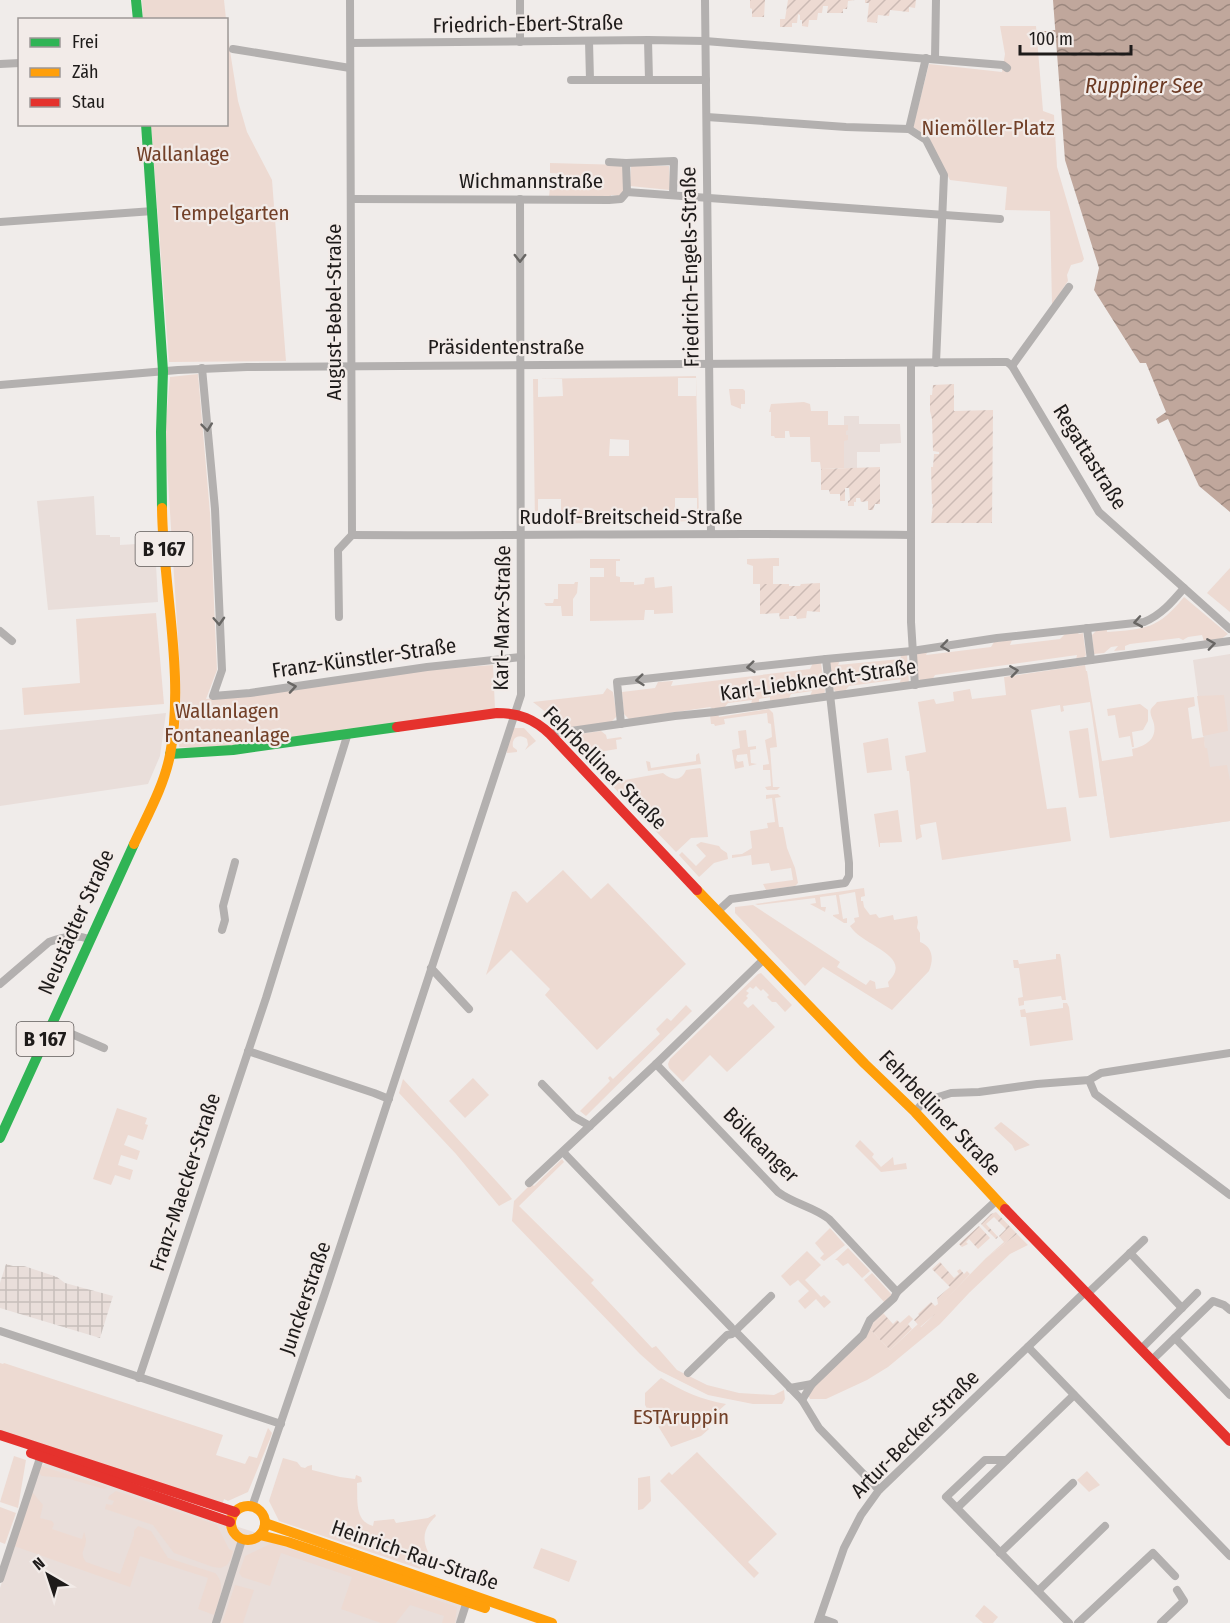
<svg xmlns="http://www.w3.org/2000/svg" width="1230" height="1623" viewBox="0 0 1230 1623" font-family="'Fira Sans Condensed',sans-serif">
<style>
.built{fill:#e9deda}
.industrial{fill:url(#industrial-grid)}
.green{fill:#eddad2;fill-rule:evenodd}
.garden{fill:url(#garden-furrows)}
.water{fill:url(#water-waves)}
.lines{fill:none;stroke-linecap:round;stroke-linejoin:round}
.stream{stroke:#c0a79c;stroke-width:2}
.street{stroke:#b3b0af;stroke-width:8}
.fast{stroke:#30b455;stroke-width:10}
.slow{stroke:#ff9f0a;stroke-width:10}
.jam{stroke:#e5322d;stroke-width:10}
.oneway{stroke:#686664}
.labels{text-anchor:middle;dominant-baseline:central;stroke-width:4.5;stroke-linejoin:round;paint-order:stroke}
.shield{fill:#f2ebe8;stroke:#5e5958;stroke-width:1.5}
.shield-label{font-size:20px;font-weight:bold;fill:#1e1b1a}
.street-label{font-size:21px;fill:#1e1b1a;stroke:#f2ebe8}
.park-label{font-size:21px;fill:#724028;stroke:#f2ebe8}
.water-label{font-size:22px;font-style:italic;fill:#6c3a23;stroke:#f2ebe8}
</style>
<defs>
<pattern id="industrial-grid" width="8" height="8" patternUnits="userSpaceOnUse" patternTransform="scale(1.5)"><rect width="8" height="8" fill="#e9deda"/><path d="M0 4h8M4 0v8" fill="none" stroke="#c7beba"/></pattern>
<pattern id="garden-furrows" width="10" height="10" patternUnits="userSpaceOnUse" patternTransform="scale(1.5)"><rect width="10" height="10" fill="#eddad2"/><path d="M-1 1l2-2M0 10L10 0M9 11l2-2" fill="none" stroke="#cbbab4"/></pattern>
<pattern id="water-waves" width="16" height="10" patternUnits="userSpaceOnUse" patternTransform="scale(1.5)"><rect width="16" height="10" fill="#c0a79c"/><path d="M0 5q4-4 8 0t8 0" fill="none" stroke="#9b877e"/></pattern>
</defs>
<rect width="100%" height="100%" fill="#f0ecea"/>
<g class="built">
<path d="M844,416H859V424H900L901,443L880,444V452H857V468H844Z"/>
<path d="M94,496L96,535H110V537H120V545L137,544V548L155,546L158,602L48,610L37,501Z"/>
<path d="M1230,654V821L1110,838L1099,763L1205,748L1193,660Z"/>
<path d="M166,713L160,756L148,784L0,806V730Z"/>
<path d="M46,1462L223,1522L464,1601L456,1623H0V1588L32,1492L41,1466Z"/>
</g>
<path class="industrial" d="M6,1264L13,1266H24L57,1277L65,1283L113,1296L100,1338L0,1308V1283Z"/>
<g class="green">
<path d="M142,0H224L226,19H143Z"/>
<path d="M227,22L230,51L238,101L247,132L272,180L286,361L169,362L151,125L226,124Z"/>
<path d="M1000,26H1036L1043,111L1054,115L1057,167L1084,259L1082,262L1071,265L1067,275L1068,281L1052,305L1050,211L1005,210L1007,187L950,180L940,161L936,156L929,137L913,127L929,64L1002,72L1005,54Z"/>
<path d="M550,163L624,165L625,190L619,196L611,195V198L549,197L550,187H564V174L550,173Z"/>
<path d="M631,166H669L670,190L630,186Z"/>
<path d="M198,374L210,513L217,670L206,699L251,696L422,670L493,665L495,709L226,749L179,747L180,670L165,433L170,377Z"/>
<path d="M696,376L699,521L535,524L533,379ZM562,378L563,396L538,397V379ZM678,378H696V396H678ZM610,439L629,440V456H609ZM675,498H697V518L675,519ZM538,499H561V521H538Z"/>
<path d="M729,389H743L745,391V404H741V409L731,405Z"/>
<path d="M804,402L810,404L811,411H828V425H848V430L846,431V435H848V440L844,441V468L821,469L820,462H811L810,437H790L789,431H785V438H775L774,436H771V412H769L771,404Z"/>
<path d="M775,558H779V566H773V584H753V566L747,564V559Z"/>
<path d="M590,559H620V561H616V576L620,577V582H634V585L644,584L645,578L654,577L655,588L672,586L673,613L654,614V610H645L644,620L590,621V577H604V568H590Z"/>
<path d="M1230,568V612L1207,593Z"/>
<path d="M575,582H578L577,593L573,599V616H562L561,606H546L544,603H553L554,599H558V584H574Z"/>
<path d="M1184,597L1228,634L1221,639L1204,641L1202,635L1188,637L1183,640L1179,638L1130,644L1125,646V650L1114,651L1118,646L1111,647L1104,653L1094,654L1092,635L1096,631L1107,628V632C1146,629 1158,629 1184,597Z"/>
<path d="M156,613L164,704L24,715L22,688L80,683L76,619Z"/>
<path d="M1077,632L1079,634L1083,633L1086,655L1083,659L1076,660L1077,655L935,675L932,680H920L918,677L915,656L917,653L928,651L926,655L991,647L994,642L1012,640L1010,645L1060,639L1066,633Z"/>
<path d="M902,653L907,655L909,683L899,685L901,679L849,686L844,692L837,693L833,689L829,662L840,660L838,665L900,659Z"/>
<path d="M813,663H821L825,691L824,694L810,696L812,691L791,694L789,698L770,701V697L759,699V703L751,704L752,700L728,703L723,709L715,710L710,707L629,719L624,714L622,692L655,688L658,682L673,681L671,686L810,669Z"/>
<path d="M1085,665L1086,671H1087L1102,761L1133,756L1132,749C1145,746 1157,740 1154,724C1153,719 1149,714 1151,709C1153,706 1155,705 1157,702L1194,697L1195,706L1188,708L1192,739L1204,737L1205,748H1207L1210,767L1227,765L1230,781V821L1110,838L1090,702L1063,706L1064,711L1061,712L1060,705L1031,710L1047,809L1066,807L1071,841L942,860L936,822L920,825L922,837L916,840L909,771H907L905,756L926,752L918,702L934,699L936,704L954,701L953,692L970,689L972,699L1006,695L1004,677Z"/>
<path d="M607,688L613,692L617,716L611,722L566,728L533,702L603,694Z"/>
<path d="M1224,695L1228,731L1203,736L1197,696Z"/>
<path d="M1140,704L1148,710V721L1143,730L1132,732L1134,747H1132L1130,736L1119,738L1115,715L1108,716L1107,709Z"/>
<path d="M769,709L773,713L777,747L770,748L773,787H780L777,790H767L765,787L771,786L770,770H763V765L769,764L765,740L772,737L771,724L768,723L767,713L724,719L725,724L715,726L714,724H711L710,715L718,714L719,717Z"/>
<path d="M514,728H524L536,741L525,750L528,745L527,739C520,733 511,737 513,747L517,750V752L507,753V747Z"/>
<path d="M1088,728L1097,796L1079,798L1069,731Z"/>
<path d="M746,730L748,747L756,746V749L750,750L751,763L757,764L749,766L747,754L737,755L736,760L738,762L743,761L744,767L735,769L732,750L740,748L738,731Z"/>
<path d="M601,731L606,735L607,739L621,737L622,739L616,740L617,749L599,752L602,772L608,771V775L614,782L663,773C672,781 682,781 686,770L700,768L701,769L708,837L691,838L676,852L568,740L569,737L571,735Z"/>
<path d="M888,738L892,770L867,773L863,743Z"/>
<path d="M699,753L701,764L648,771L646,761L650,762L651,768L696,761V755Z"/>
<path d="M778,794L781,797L775,798L779,827H783L787,848L795,868L798,883L795,886L766,890L763,884L793,880L791,868L771,871L769,863L752,865L751,855L732,858V855L742,854L752,848L750,831L768,828L767,823L775,822L772,798L766,799V795Z"/>
<path d="M898,810L902,842L880,843V847H879L874,814Z"/>
<path d="M701,842L719,846L721,849L727,853L728,859L714,863L699,877L679,855L682,852L696,866L706,856L696,845Z"/>
<path d="M563,870L591,899L608,883L686,964L597,1050L545,995L550,989L511,950L486,975L512,892L516,891L527,903Z"/>
<path d="M864,888L865,896L861,897V901H863L864,907L870,915L876,914L879,918L893,915L894,920L917,916L918,922L917,928L920,933V942C933,947 934,959 929,971L892,1010L823,967L805,986L735,913V907L753,905L840,962L837,967L866,985L870,980L875,982L876,989L889,987L888,982C915,955 863,947 850,926L855,922L854,918L859,917L855,892L839,895L843,919L847,918V923H844L833,916V915L839,914L836,895L820,897L821,907H826L825,912L810,904L816,903L815,898L758,905L755,904Z"/>
<path d="M1056,954H1060L1061,958L1066,1000H1062L1061,996L1024,1001V1005L1019,1006L1018,998L1023,997L1019,968H1014L1013,960H1018L1019,964L1056,959Z"/>
<path d="M761,973L792,1005L785,1012L776,1002H772L767,997L769,995L763,989L761,991L756,986L753,989L750,987L746,991L749,993L746,996L748,998L743,1003L748,1008L753,1004L775,1027L727,1072L710,1055L683,1082L669,1068L668,1064L670,1059L758,974Z"/>
<path d="M1063,1003H1067L1069,1007L1073,1040L1030,1046L1026,1017H1021L1020,1010L1025,1009L1026,1013L1063,1008Z"/>
<path d="M686,1005L692,1011L586,1116L580,1111L610,1081L608,1078L610,1076L613,1079L660,1034L656,1029L667,1018L671,1021Z"/>
<path d="M473,1078L489,1095L465,1118L449,1101Z"/>
<path d="M403,1079L508,1194L512,1199L499,1206L456,1154L399,1093Z"/>
<path d="M117,1108L147,1118L145,1124L148,1125L143,1140L128,1135L124,1145L140,1151L137,1160L121,1155L118,1165L133,1170L130,1180L115,1175L111,1185L93,1179Z"/>
<path d="M1001,1122L1030,1145L1015,1151L1012,1145L994,1128Z"/>
<path d="M860,1140L874,1154L872,1157L881,1167L893,1157L894,1165L906,1163L907,1169L881,1172L855,1146Z"/>
<path d="M562,1159L564,1162L519,1206L594,1280L591,1283L652,1348L656,1346L677,1370L707,1385L739,1393L774,1395L784,1390L785,1399L782,1404H753L708,1395L658,1370L640,1354L512,1221L514,1201L531,1184L534,1186Z"/>
<path d="M830,1228L845,1245L824,1261L820,1258L824,1254L815,1243Z"/>
<path d="M1017,1234L1028,1245L1010,1254L969,1293L940,1324L888,1367L867,1380L826,1399H810L808,1395L813,1384L882,1312L884,1314L869,1328L890,1350L918,1324L921,1327L933,1316L936,1309L986,1258Z"/>
<path d="M848,1248L870,1271L862,1278L848,1263L843,1266L837,1260H835Z"/>
<path d="M807,1251L821,1265L805,1280L821,1297L824,1295L831,1302L824,1308L816,1299L805,1309L798,1301L809,1291L798,1280L790,1286L781,1276Z"/>
<path d="M872,1273L893,1296L885,1303L864,1280Z"/>
<path d="M0,1363L3,1364L4,1363L223,1435L216,1455L245,1464L249,1456L257,1458L268,1428L272,1433L270,1439L248,1492L228,1501L224,1499L222,1506L0,1431Z"/>
<path d="M661,1378C682,1391 702,1400 726,1404L704,1424L709,1429L701,1436L671,1447L645,1405V1393Z"/>
<path d="M697,1452L777,1534L748,1562L759,1573L754,1578L660,1481L669,1472L672,1475Z"/>
<path d="M14,1456L26,1460L18,1508L0,1502Z"/>
<path d="M283,1458L297,1462L301,1467L305,1468L308,1466L312,1465V1470L340,1477L355,1479L356,1475L361,1477L362,1482L357,1483C358,1499 354,1521 373,1526L374,1521L394,1519L396,1523L428,1518L435,1514L436,1516C425,1527 421,1536 428,1552L420,1569L279,1521L269,1501Z"/>
<path d="M41,1466L102,1485L107,1487L104,1489L66,1478L42,1476L39,1473Z"/>
<path d="M1087,1471L1100,1485L1089,1492L1077,1480Z"/>
<path d="M650,1476L651,1501L643,1509L638,1510V1478Z"/>
<path d="M116,1491L217,1525L229,1549L233,1551L231,1559L227,1565L221,1568L213,1567L174,1553L153,1525L105,1509L106,1504L112,1505L114,1501L108,1499L109,1496Z"/>
<path d="M32,1492L43,1505L40,1518L52,1521L54,1524L52,1529L82,1539L84,1532C85,1534 86,1539 86,1541C85,1550 79,1553 86,1562L120,1574L134,1535V1531L138,1526L151,1531L168,1558L215,1573C227,1584 218,1601 214,1615L198,1609L208,1578L140,1556L130,1587L14,1546Z"/>
<path d="M0,1507L16,1513L5,1544L0,1542Z"/>
<path d="M272,1543L457,1607L455,1623H442L444,1616L410,1605L396,1623H381L341,1609L352,1577L281,1553L270,1586L242,1577L239,1573L245,1556Z"/>
<path d="M541,1548L577,1561L569,1582L533,1568Z"/>
<path d="M235,1585L254,1590L243,1623H222Z"/>
<path d="M984,1605L998,1617L993,1623H983L975,1616Z"/>
</g>
<g class="garden">
<path d="M750,0H765L764,17H752V9L750,8Z"/>
<path d="M788,0H855L848,1L847,9H843V13H827L828,6H823L822,13H818L817,20H809L808,27L802,26V20H800V15L798,14L797,23H792V27H780V19H785Z"/>
<path d="M865,0H916L915,8L909,7V12L890,10L889,16L878,15L877,23L867,22L869,3H865Z"/>
<path d="M954,384V411L993,410L992,523H931L933,504H932L931,467H933L934,454H939V452L933,451L932,419L930,411V395H932L933,385Z"/>
<path d="M880,467V504H875L873,510H868V501L861,502L860,498H856V502H854V506H848V501L850,500L849,488H845V501H840V494H830L829,490H821V469Z"/>
<path d="M820,583V612L807,611L806,618L797,619L796,616H789V619H780L779,613L760,614V584H789V586H800L801,584Z"/>
<path d="M996,1212L1017,1234L986,1258L1004,1242L999,1236L1006,1229L994,1217L986,1224L998,1237L996,1239L981,1224L991,1214Z"/>
<path d="M979,1226L990,1238L978,1249L969,1239L966,1242L968,1244L962,1247L959,1244Z"/>
<path d="M940,1262L954,1278L959,1274L957,1271L960,1269L964,1274L967,1271L970,1274L937,1309L934,1315L920,1327L914,1320L919,1315L918,1314L931,1302L935,1306L938,1304L937,1298L950,1287L932,1269Z"/>
<path d="M884,1314L893,1324L897,1320L900,1323L909,1315L913,1319L908,1324L912,1329L890,1350L869,1328Z"/>
</g>
<path class="water" d="M1053,0H1230V512L1199,486L1168,419L1158,424L1156,419L1166,412L1146,363H1140L1094,290L1099,268L1065,160Z"/>
<g class="lines">
<g class="stream">
<path d="M1052,31H1055"/>
<path d="M1041,32H1047"/>
<path d="M1035,33L1038,32"/>
</g>
<g class="street">
<path d="M520,0V42"/>
<path d="M705,0L711,533"/>
<path d="M648,40L649,80"/>
<path d="M589,41L590,80H706"/>
<path d="M351,43L648,40L705,41L1003,65L1007,68"/>
<path d="M233,49L350,68"/>
<path d="M935,59L936,0"/>
<path d="M0,64L20,63"/>
<path d="M571,80H590"/>
<path d="M707,117L846,127L909,129"/>
<path d="M909,129L926,140L944,175L936,363"/>
<path d="M909,129L926,58"/>
<path d="M609,162L626,163L674,161L673,195"/>
<path d="M626,163L627,192"/>
<path d="M351,199L609,200L621,199L627,192L1000,219"/>
<path d="M0,222L153,211"/>
<path d="M911,363V622L915,685"/>
<path d="M1012,366L1099,512L1230,629"/>
<path d="M1012,366L1069,287"/>
<path d="M202,368L215,509L222,670L213,696L250,693L427,667L521,657"/>
<path d="M0,385L178,370L247,367L998,362H1007L1012,366"/>
<path d="M352,535C538,536 724,532 911,535"/>
<path d="M339,617L338,550L352,535L350,0"/>
<path d="M1087,628L1091,660"/>
<path d="M0,631L12,641"/>
<path d="M621,724L617,682L826,659L912,651L997,638L1144,622C1161,615 1172,602 1184,588"/>
<path d="M550,734L675,716L715,712L1230,641"/>
<path d="M718,911L731,899L845,883L849,876V863L826,659"/>
<path d="M222,930L225,920L223,906L235,862"/>
<path d="M431,968L469,1009"/>
<path d="M0,984L49,942C62,937 76,934 89,939"/>
<path d="M51,1025L104,1048"/>
<path d="M248,1051L374,1093L389,1099"/>
<path d="M656,1064L778,1192C794,1204 814,1207 829,1219L897,1292L997,1200"/>
<path d="M1089,1080L1095,1094L1230,1195"/>
<path d="M542,1084L574,1117L590,1126"/>
<path d="M915,1112L920,1106L935,1098L951,1093L979,1092L1037,1084L1089,1080L1101,1073L1230,1053"/>
<path d="M563,1152L731,1327"/>
<path d="M529,1183L656,1064L764,959"/>
<path d="M1130,1253L1182,1308"/>
<path d="M1087,1294L1144,1240"/>
<path d="M0,1331L281,1424"/>
<path d="M735,1331L802,1400L819,1428L879,1490"/>
<path d="M1175,1338L1230,1395"/>
<path d="M1028,1347L1230,1556"/>
<path d="M1141,1349L1197,1293"/>
<path d="M1152,1360L1213,1301L1224,1305L1230,1310"/>
<path d="M688,1373L727,1335L732,1334L771,1296"/>
<path d="M139,1378L266,998L348,733"/>
<path d="M790,1388L812,1384L863,1335L870,1320L894,1298L897,1292"/>
<path d="M802,1400L812,1384"/>
<path d="M1006,1460H985L946,1497L1069,1623"/>
<path d="M252,1507L325,1293L521,695L520,199"/>
<path d="M957,1508L1074,1395"/>
<path d="M1000,1553L1073,1483"/>
<path d="M0,1579L42,1452"/>
<path d="M1038,1591L1105,1526"/>
<path d="M820,1618L834,1623"/>
<path d="M216,1623L242,1540"/>
<path d="M460,1623L467,1601"/>
<path d="M818,1623L844,1548L861,1515L879,1490L1085,1292"/>
<path d="M1078,1623L1153,1553L1175,1576"/>
<path d="M1161,1623L1184,1601L1177,1590"/>
</g>
<g class="fast">
<path d="M136,0L138,20"/>
<path d="M146,124L163,371L161,432L162,508"/>
<path d="M170,754L233,750L397,727"/>
<path d="M0,1138L134,844"/>
</g>
<g class="slow">
<path d="M134,844C147,816 164,786 170,755C185,674 163,590 162,508"/>
<path d="M697,890L865,1064L915,1112L1005,1209"/>
<circle cx="248" cy="1523" r="17"/>
<path d="M265,1523L552,1623"/>
<path d="M260,1535L288,1542L485,1608"/>
</g>
<g class="jam">
<path d="M397,727L497,713C519,713 534,719 550,734L697,890"/>
<path d="M1005,1209L1230,1441"/>
<path d="M0,1435L235,1512"/>
<path d="M31,1453L230,1522"/>
</g>
</g>
<defs><path id="oneway-chevron" d="M-2-3.5L2.5 0L-2 3.5" fill="none" stroke-width="1.6" stroke-linecap="round" stroke-linejoin="round" transform="scale(1.5)"/></defs>
<g class="oneway">
<use href="#oneway-chevron" transform="translate(520 258) rotate(90)"/>
<use href="#oneway-chevron" transform="translate(207 427) rotate(84)"/>
<use href="#oneway-chevron" transform="translate(219 621) rotate(87)"/>
<use href="#oneway-chevron" transform="translate(1138 622) rotate(170)"/>
<use href="#oneway-chevron" transform="translate(1211 644) rotate(-8)"/>
<use href="#oneway-chevron" transform="translate(945 646) rotate(172)"/>
<use href="#oneway-chevron" transform="translate(751 667) rotate(174)"/>
<use href="#oneway-chevron" transform="translate(1014 671) rotate(-8)"/>
<use href="#oneway-chevron" transform="translate(640 680) rotate(174)"/>
<use href="#oneway-chevron" transform="translate(292 687) rotate(-9)"/>
</g>
<g class="labels">
<g class="shield">
<rect x="135.5" y="532" width="57" height="34" rx="4.5"/>
<rect x="16.5" y="1022" width="57" height="34" rx="4.5"/>
</g>
<g class="shield-label">
<text x="164" y="549">B 167</text>
<text x="45" y="1039">B 167</text>
</g>
<g class="street-label">
<text transform="translate(528 24) rotate(-1)">Friedrich-Ebert-Straße</text>
<text x="531" y="181">Wichmannstraße</text>
<text transform="translate(690 267) rotate(-91)">Friedrich-Engels-Straße</text>
<text transform="translate(334 312) rotate(-90)">August-Bebel-Straße</text>
<text x="506" y="347">Präsidentenstraße</text>
<text transform="translate(1090 457) rotate(58)">Regattastraße</text>
<text x="631" y="517">Rudolf-Breitscheid-Straße</text>
<text transform="translate(502 618) rotate(-89)">Karl-Marx-Straße</text>
<text transform="translate(364 658) rotate(-8)">Franz-Künstler-Straße</text>
<text transform="translate(818 680) rotate(-8)">Karl-Liebknecht-Straße</text>
<text transform="translate(605 768) rotate(45)">Fehrbelliner Straße</text>
<text transform="translate(76 922) rotate(-66)">Neustädter Straße</text>
<text transform="translate(940 1113) rotate(46)">Fehrbelliner Straße</text>
<text transform="translate(761 1145) rotate(45)">Bölkeanger</text>
<text transform="translate(185 1182) rotate(-72)">Franz-Maecker-Straße</text>
<text transform="translate(305 1298) rotate(-71)">Junckerstraße</text>
<text transform="translate(915 1434) rotate(-45)">Artur-Becker-Straße</text>
<text transform="translate(415 1555) rotate(19)">Heinrich-Rau-Straße</text>
</g>
<g class="park-label">
<text x="988" y="128">Niemöller-Platz</text>
<text x="183" y="154">Wallanlage</text>
<text x="231" y="213">Tempelgarten</text>
<text x="227" y="711">Wallanlagen<tspan x="227" dy="24">Fontaneanlage</tspan></text>
<text x="681" y="1417">ESTAruppin</text>
</g>
<g class="water-label">
<text x="1144" y="85">Ruppiner See</text>
</g>
</g>
<rect x="18" y="18" width="210" height="108" fill="#f2ebe8" stroke="#9d9896" stroke-width="1.5"/>
<rect x="30" y="38" width="30" height="9" fill="#30b455" stroke="#9d9896" stroke-width="1.5"/>
<text x="72" y="48" font-size="18" fill="#1e1b1a">Frei</text>
<rect x="30" y="68" width="30" height="9" fill="#ff9f0a" stroke="#9d9896" stroke-width="1.5"/>
<text x="72" y="78" font-size="18" fill="#1e1b1a">Zäh</text>
<rect x="30" y="98" width="30" height="9" fill="#e5322d" stroke="#9d9896" stroke-width="1.5"/>
<text x="72" y="108" font-size="18" fill="#1e1b1a">Stau</text>
<g transform="translate(48 1575) rotate(321)" stroke="#f2ebe8" stroke-width="4.5" paint-order="stroke">
<path d="M0-4.5L10 22L0 15L-10 22Z" fill="#1e1b1a"/>
<text y="-9" font-size="16" font-weight="bold" text-anchor="middle" fill="#1e1b1a">N</text>
</g>
<path d="M1020 45v9h111v-9" fill="none" stroke="#1e1b1a" stroke-width="3"/>
<text x="1029" y="45" font-size="18" fill="#1e1b1a" stroke="#f2ebe8" stroke-width="4.5" paint-order="stroke">100 m</text>
</svg>
